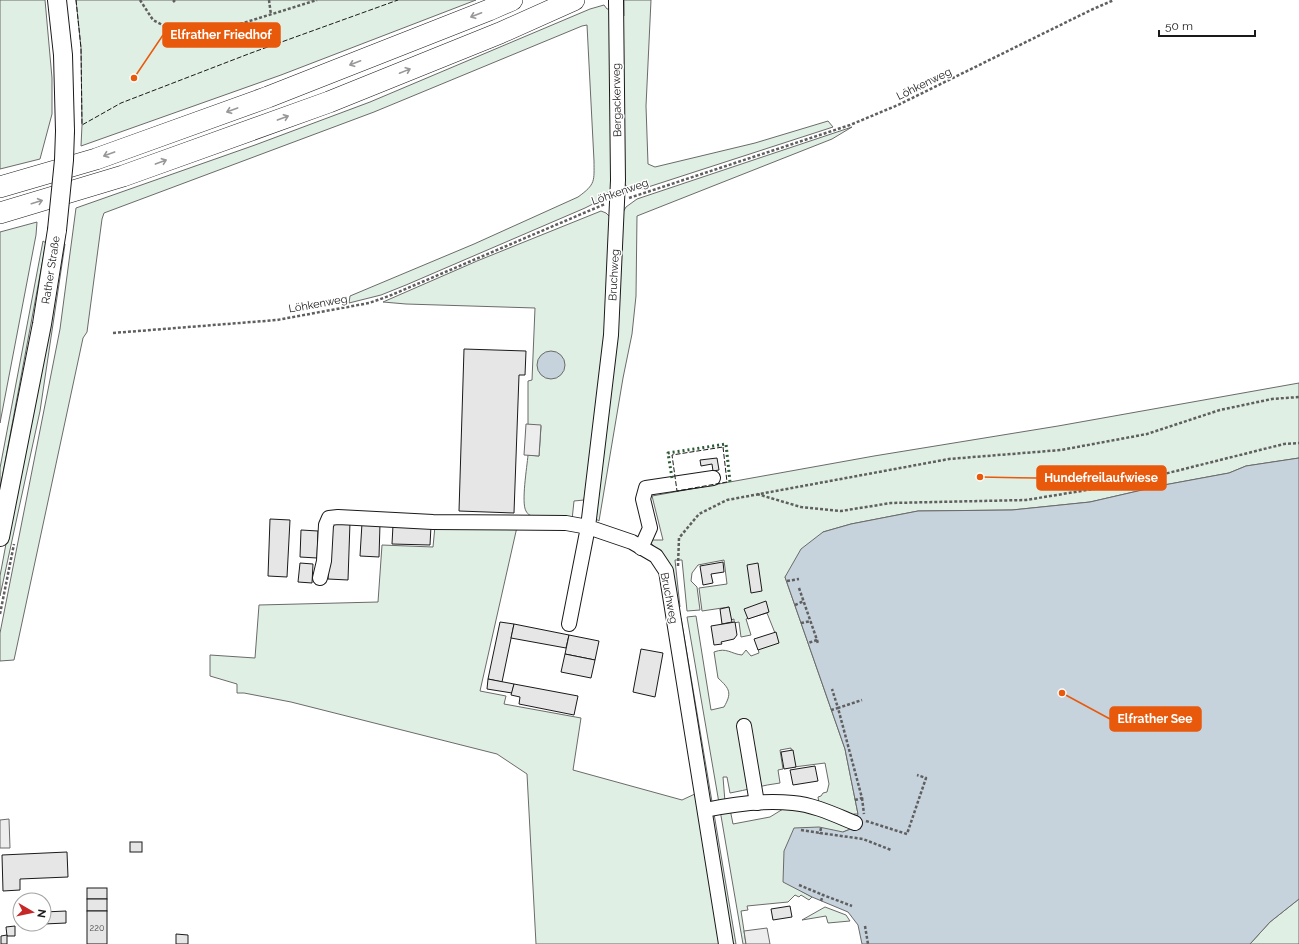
<svg xmlns="http://www.w3.org/2000/svg" width="1299" height="944" viewBox="0 0 1299 944" font-family="Raleway,sans-serif">
<style>
.green{fill:#e0efe3;stroke:#6a6a6a}
.parking{fill:#ededed;stroke:#6a6a6a}
.water{fill:#c6d2dc;stroke:#6a6a6a}
.building{fill:#e6e6e6;stroke:#1a1a1a}
.lines{fill:none;stroke-linecap:round;stroke-linejoin:round}
.minor-casing{stroke:#1a1a1a;stroke-width:16}
.major-casing{stroke:#1a1a1a;stroke-width:20}
.highway-casing{stroke:#1a1a1a;stroke-width:22}
.path{stroke:#5f5f5f;stroke-width:2.5;stroke-dasharray:3 2;stroke-linecap:butt}
.minor{stroke:#fff;stroke-width:14}
.major{stroke:#fff;stroke-width:18}
.highway{stroke:#fff;stroke-width:21}
.major-bridge-casing{stroke:#1a1a1a;stroke-width:20;stroke-linecap:butt}
.major-bridge{stroke:#fff;stroke-width:18}
.hedge{stroke:#2b5a34;stroke-width:3;stroke-dasharray:2 3;stroke-linecap:butt}
.fence{stroke:#1a1a1a;stroke-width:1;stroke-dasharray:5 2;stroke-linecap:butt}
.oneway{stroke:#989898}
.labels{text-anchor:middle;dominant-baseline:central;stroke-width:3;stroke-linejoin:round;paint-order:stroke}
.number-label{font-size:9px;fill:#4d4d4d}
.street-label{font-size:11px;fill:#1a1a1a;stroke:#fff}
.leader{fill:none;stroke:#e8590c;stroke-width:1.5}
.callout-dot{fill:#e8590c;stroke:#fff;stroke-width:1.5}
.callout{fill:#e8590c;stroke:#e8590c;stroke-width:1.5}
.callout-label{font-size:12px;text-anchor:middle;font-weight:bold;fill:#fff}
</style>
<rect width="100%" height="100%" fill="#fff"/>
<g class="green">
<path d="M0,0H45L52,78V114L40,159L0,169Z"/>
<path d="M76,0H476L281,75L81,146L82,125L81,48Z"/>
<path d="M624,0H651L646,106L648,164L655,167L755,143L828,121L833,127L642,189C634,190 629,190 624,183L621,16H624Z"/>
<path d="M604,5L607,9H611L613,183C608,197 599,201 585,208L406,285L381,295L349,303L350,296L474,244L578,197C596,184 594,181 594,161L587,25L582,26L374,112L104,213L102,219L87,332L83,338L14,660L0,661V633L60,329L76,208L255,145L370,102L590,9Z"/>
<path d="M852,127L832,139L637,216L636,296L632,334L623,378L599,521L596,519L597,510L595,504L622,214L626,207L637,199Z"/>
<path d="M601,211L606,213L611,218L606,342L584,500L574,501L572,520L534,517C530,515 528,515 526,511C521,503 527,467 528,455L539,456L541,426L528,425V381L532,380L535,308L406,304L383,302L477,261Z"/>
<path d="M37,222L36,235L0,423V232Z"/>
<path d="M43,241L46,243L0,489V468Z"/>
<path d="M62,244H65L40,411L0,596V576Z"/>
<path d="M1299,383V458L1246,466L1229,473L1164,485L1090,502L1012,510L918,511L851,524L823,532L785,577L845,749L858,814H854L850,817L819,803L818,797L821,796L823,793L827,792L829,784L825,763L794,767L791,748L780,750L783,769L778,770L780,783C763,785 747,790 730,793L727,777H723L725,802L719,803L687,617L696,616L711,710L724,707C732,693 730,689 718,678L714,652C727,647 731,654 742,655L746,650L751,656L759,653L756,640L775,633L767,613L746,619L751,635L741,637L739,622L734,623V619L731,620L729,607L702,611L699,588L727,584L724,560L698,565L692,573L691,581L697,587L700,610L687,611L682,560H675L680,607L674,608L668,561L648,540H663L652,496L874,456L1058,426Z"/>
<path d="M435,526L517,527L480,691L506,696L504,704L581,718L573,770L682,800L697,793L720,944H536L527,774L497,754L291,702L244,693H237V684L210,676V655L255,658L259,605L378,602L382,545L433,547Z"/>
<path d="M681,618L736,944H730L676,619Z"/>
<path d="M730,809L733,824L770,817L783,809L818,812L853,828L843,832L801,891L812,897L809,900L801,895L799,897L795,895L788,902L747,906L748,910L741,911L746,944H743L720,810Z"/>
<path d="M1299,899V944H1250L1270,922Z"/>
<path d="M825,907L846,915L850,921L828,923L826,916L802,920Z"/>
</g>
<g class="parking">
<path d="M526,424L541,425L539,456L524,455Z"/>
<path d="M9,819L10,848H0V820Z"/>
<path d="M767,928L770,944H746L744,931Z"/>
</g>
<g class="water">
<circle cx="551" cy="365" r="14"/>
<path d="M1299,458V899L1270,922L1250,944H862L858,925L848,912L812,897L783,882L784,851L794,828L819,827L843,832L853,828L858,814L845,749L785,577L801,549L823,532L851,524L918,511L1012,510L1090,502L1164,485L1229,473L1246,466Z"/>
</g>
<g class="building">
<path d="M464,349L526,351L525,375H519L514,513L459,511Z"/>
<path d="M717,458L719,470L713,471L712,464L701,466L700,460Z"/>
<path d="M270,519L290,520L287,577L268,576Z"/>
<path d="M331,521L350,522L348,580L328,579Z"/>
<path d="M362,523L380,524L379,557L360,556Z"/>
<path d="M393,525L431,526L430,545L392,544Z"/>
<path d="M301,530L318,531L317,558L300,557Z"/>
<path d="M723,562L724,572L711,574L713,583L703,585L700,566Z"/>
<path d="M300,563L313,564L312,583L298,582Z"/>
<path d="M758,563L762,591L751,593L747,565Z"/>
<path d="M766,601L769,612L748,619L744,609Z"/>
<path d="M729,607L732,622L722,624L720,609Z"/>
<path d="M500,622L514,624L502,682L488,679Z"/>
<path d="M735,622L737,635L734,639L721,642L722,644L714,645L711,626Z"/>
<path d="M514,624L569,635L566,648L511,638Z"/>
<path d="M776,632L779,643L758,650L754,639Z"/>
<path d="M569,635L599,641L595,660L565,654Z"/>
<path d="M641,649L663,653L655,697L633,692Z"/>
<path d="M565,654L595,660L591,678L561,672Z"/>
<path d="M488,679L514,684L512,693L487,689Z"/>
<path d="M514,684L578,696L574,715L519,704L520,697L511,695Z"/>
<path d="M793,750L796,767L784,769L781,752Z"/>
<path d="M815,766L818,781L793,785L790,770Z"/>
<rect x="130" y="842" width="12" height="10"/>
<path d="M67,852L68,877L20,879V890L3,891L2,855Z"/>
<rect x="87" y="888" width="20" height="11"/>
<rect x="87" y="899" width="20" height="12"/>
<path d="M790,906L792,917L773,920L771,909Z"/>
<path d="M66,911V923L44,924V912Z"/>
<rect x="87" y="911" width="20" height="33"/>
<path d="M15,926V936H7L6,927Z"/>
<path d="M176,934L188,935V944H176Z"/>
<path d="M7,935V944H1V936Z"/>
</g>
<g class="lines">
<defs>
<g id="minor">
<path d="M616,0L618,180L611,335L588,527L632,542L656,556L666,571L726,944"/>
<path d="M641,548L650,528L643,499L646,488L713,478"/>
<path d="M320,578L324,561L326,525L329,518L338,517L433,522L566,523L588,527L569,624"/>
<path d="M744,726L757,803"/>
<path d="M705,810C733,804 764,800 793,803C815,805 835,815 855,823"/>
</g>
<g id="major">
<path d="M57,0L63,55L65,131"/>
<path d="M0,537L42,324L57,230"/>
</g>
<g id="highway">
<path d="M0,187L96,159L268,97L489,10L512,0"/>
<path d="M0,213L123,176L329,102L500,33L574,0"/>
</g>
</defs>
<use href="#minor" class="minor-casing"/>
<use href="#major" class="major-casing"/>
<use href="#highway" class="highway-casing"/>
<g class="path">
<path d="M140,0L153,20L174,31L195,34L224,29L317,0"/>
<path d="M269,0L271,15"/>
<path d="M173,2L175,0"/>
<path d="M629,198L850,125L898,105L1091,10L1114,0"/>
<path d="M113,333L277,320L369,303L389,296L605,204"/>
<path d="M757,494L801,507L841,511L891,503L1026,500L1124,484L1284,444L1299,443"/>
<path d="M678,566L679,538L699,514L727,500L949,459L1061,450L1147,434L1220,410L1272,399L1299,397"/>
<path d="M787,581L799,579"/>
<path d="M799,588L817,640L808,643"/>
<path d="M795,605L804,601"/>
<path d="M0,614L14,544"/>
<path d="M801,623L811,621"/>
<path d="M817,640L818,644"/>
<path d="M831,710L838,708L832,689"/>
<path d="M862,798L864,814"/>
<path d="M855,800L862,798L838,708L862,700"/>
<path d="M866,821L907,834L926,778L917,775"/>
<path d="M821,828L820,833L863,839L891,850"/>
<path d="M801,830L820,833"/>
<path d="M799,885L823,895"/>
<path d="M821,901L823,895L852,906"/>
<path d="M865,926L868,944"/>
</g>
<use href="#minor" class="minor"/>
<use href="#major" class="major"/>
<use href="#highway" class="highway"/>
<defs>
<path id="major-bridge" d="M57,230L64,160L65,131"/>
</defs>
<use href="#major-bridge" class="major-bridge-casing"/>
<use href="#major-bridge" class="major-bridge"/>
<path class="hedge" d="M672,478L668,453L726,444L730,482"/>
<g class="fence">
<path d="M76,0L81,48L82,125L121,103L251,53L398,0"/>
<path d="M723,447L727,482L677,491L672,455Z"/>
</g>
</g>
<defs><path id="oneway-shaft" d="M-6 0H5M1.5-3L5.5 0L1.5 3" fill="none" stroke-width="1.6" stroke-linecap="round" stroke-linejoin="round"/></defs>
<g class="oneway">
<use href="#oneway-shaft" transform="translate(476 15) rotate(159)"/>
<use href="#oneway-shaft" transform="translate(355 63) rotate(159)"/>
<use href="#oneway-shaft" transform="translate(405 71) rotate(-22)"/>
<use href="#oneway-shaft" transform="translate(232 110) rotate(160)"/>
<use href="#oneway-shaft" transform="translate(283 118) rotate(-20)"/>
<use href="#oneway-shaft" transform="translate(109 154) rotate(160)"/>
<use href="#oneway-shaft" transform="translate(161 162) rotate(-20)"/>
<use href="#oneway-shaft" transform="translate(37 202) rotate(-17)"/>
</g>
<g class="labels">
<g class="number-label">
<text x="97" y="928">220</text>
</g>
<g class="street-label">
<text transform="translate(924 84) rotate(-26)">Löhkenweg</text>
<text transform="translate(617 100) rotate(-91)">Bergackerweg</text>
<text transform="translate(620 192) rotate(-19)">Löhkenweg</text>
<text transform="translate(51 270) rotate(-81)">Rather Straße</text>
<text transform="translate(614 275) rotate(-87)">Bruchweg</text>
<text transform="translate(318 304) rotate(-10)">Löhkenweg</text>
<text transform="translate(669 598) rotate(79)">Bruchweg</text>
</g>
</g>
<path class="leader" d="M134 78L163 35M980 477L1037 478M1062 693L1110 719"/>
<g class="callout-dot">
<circle cx="134" cy="78" r="4"/>
<circle cx="980" cy="477" r="4"/>
<circle cx="1062" cy="693" r="4"/>
</g>
<g class="callout">
<rect x="163" y="23" width="117" height="24" rx="4"/>
<rect x="1037" y="466" width="129" height="24" rx="4"/>
<rect x="1110" y="707" width="91" height="24" rx="4"/>
</g>
<g class="callout-label">
<text x="221" y="39">Elfrather Friedhof</text>
<text x="1101" y="482">Hundefreilaufwiese</text>
<text x="1155" y="723">Elfrather See</text>
</g>
<g transform="translate(32 912) rotate(99)"><circle r="19" fill="#ffffff" stroke="#a3a3a3"/>
<path d="M0-3L7 15L0 10L-7 15Z" fill="#c62828"/>
<text y="-6" font-size="11" font-weight="bold" text-anchor="middle" fill="#1a1a1a">N</text>
</g>
<path d="M1159 30v6h96v-6" fill="none" stroke="#1a1a1a" stroke-width="2"/>
<text x="1165" y="30" font-size="12" fill="#1a1a1a" stroke="#ffffff" stroke-width="3" paint-order="stroke">50 m</text>
</svg>
